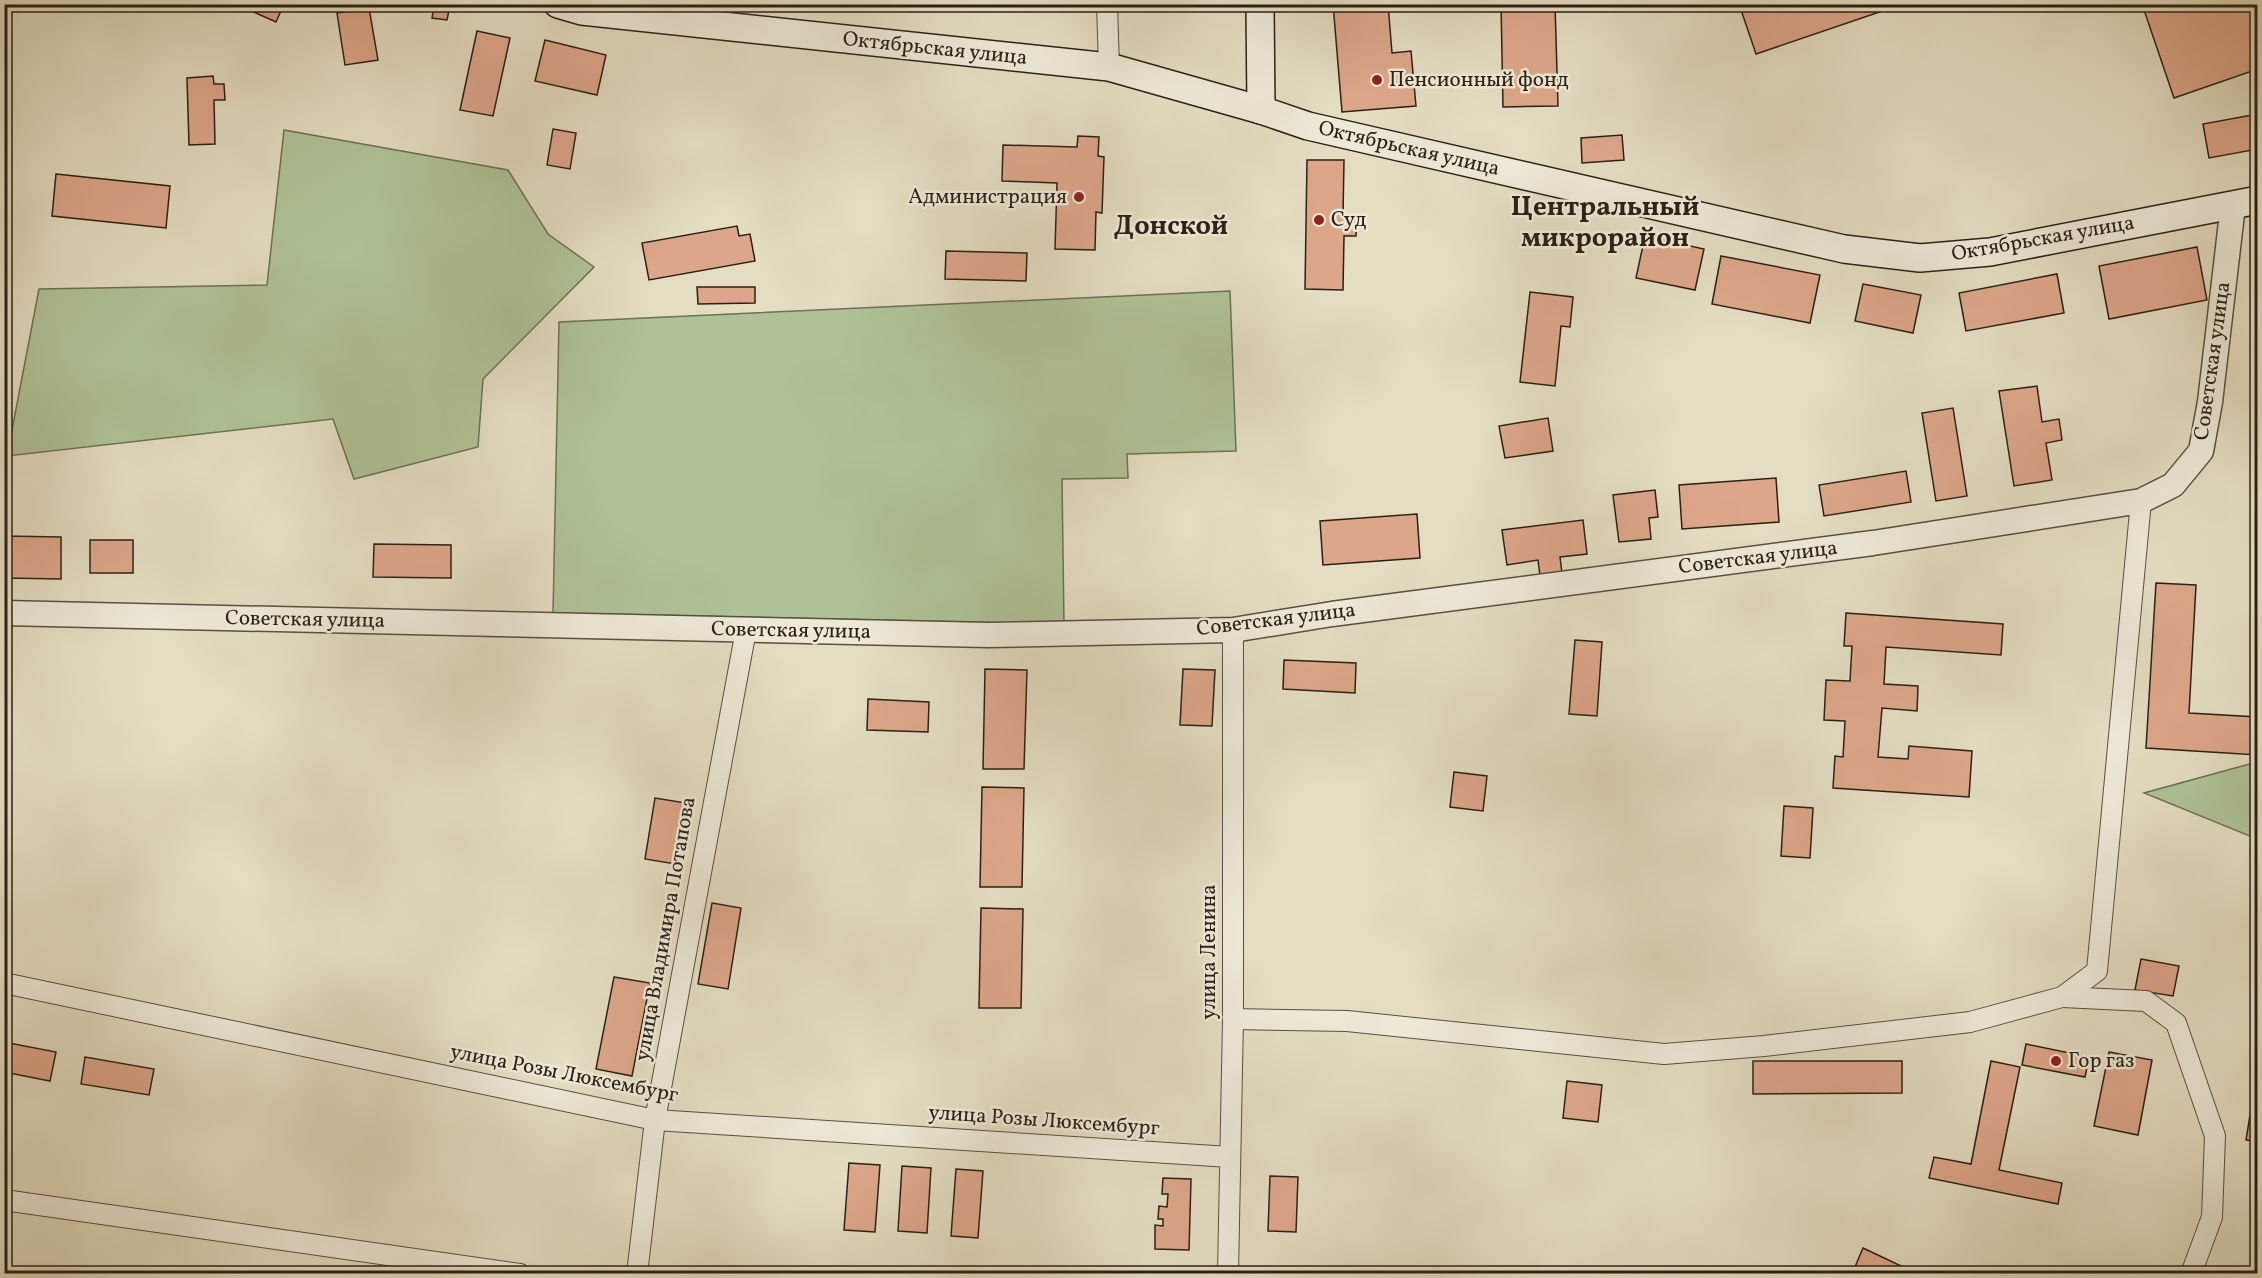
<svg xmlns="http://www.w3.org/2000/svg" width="2262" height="1278" viewBox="0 0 2262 1278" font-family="Vollkorn,serif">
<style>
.green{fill:#afc297;stroke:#6d7156;stroke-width:1.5}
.building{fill:#dda68a;stroke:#2b2016;stroke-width:1.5}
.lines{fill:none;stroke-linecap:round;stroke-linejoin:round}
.minor-casing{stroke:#594f41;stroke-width:22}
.tertiary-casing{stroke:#594f41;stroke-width:27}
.secondary-casing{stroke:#2b2016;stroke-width:30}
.minor{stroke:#ede9d7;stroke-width:20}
.tertiary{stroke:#ede9d7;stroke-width:24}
.secondary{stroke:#ede9d7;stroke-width:27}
.poi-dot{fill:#8f2418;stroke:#ede9d7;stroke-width:2}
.labels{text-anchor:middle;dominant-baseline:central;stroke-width:5;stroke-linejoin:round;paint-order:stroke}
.street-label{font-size:21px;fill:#2b2016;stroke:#ede9d7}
.poi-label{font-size:21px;fill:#2b2016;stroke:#ede9d7;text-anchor:start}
.district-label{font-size:27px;font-weight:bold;fill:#2b2016;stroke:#ede9d7}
</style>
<rect width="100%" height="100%" fill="#e4ddc2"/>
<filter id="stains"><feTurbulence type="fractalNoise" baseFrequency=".00333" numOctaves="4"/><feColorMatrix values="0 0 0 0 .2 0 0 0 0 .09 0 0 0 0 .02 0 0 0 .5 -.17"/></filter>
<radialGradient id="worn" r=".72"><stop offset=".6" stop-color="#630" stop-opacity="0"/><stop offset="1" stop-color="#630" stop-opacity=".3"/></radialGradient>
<g class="green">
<path d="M1126,4H1240V5L1126,10Z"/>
<path d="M284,130L508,170L548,234L594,267L483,379L478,447L354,479L333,419L7,456L39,289L267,285Z"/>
<path d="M1230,291L1236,451L1127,454L1128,478L1062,479L1064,624L553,613L559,322Z"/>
<path d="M2257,762V839L2144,793Z"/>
</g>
<g class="building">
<path d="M236,4H284L276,22Z"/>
<path d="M1333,4H1388L1392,53L1411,51L1416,106L1342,112Z"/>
<path d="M1501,4H1555L1558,106L1503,107Z"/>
<path d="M1739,4H1903L1756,54Z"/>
<path d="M2142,4H2258V69L2174,98Z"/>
<path d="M434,6L449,10L447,20L432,18Z"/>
<path d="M369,8L378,60L345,65L337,13Z"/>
<path d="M477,31L510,38L493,116L460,110Z"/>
<path d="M545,40L606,55L597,95L535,81Z"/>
<path d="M213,76L214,84H224L225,100H214L215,144L189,145L187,78Z"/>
<path d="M2258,114V149L2209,158L2203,124Z"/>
<path d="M553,129L576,133L570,169L547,165Z"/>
<path d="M1622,135L1624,160L1582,163L1581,138Z"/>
<path d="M1078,136L1099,137L1098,156L1104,157L1102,213L1096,212L1095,250L1055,249L1057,183L1002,181L1003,145L1077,147Z"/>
<path d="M1307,160H1344L1343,216H1357L1356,236H1344L1343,290L1305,289Z"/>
<path d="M56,174L170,186L166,228L52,216Z"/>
<path d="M737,226L739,236L750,234L755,261L649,280L642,243Z"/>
<path d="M1645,236L1704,249L1695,290L1636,278Z"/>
<path d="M2197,247L2207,300L2109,319L2099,266Z"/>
<path d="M946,251L1027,253L1026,281L945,279Z"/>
<path d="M1721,256L1820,275L1810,323L1712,304Z"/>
<path d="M2057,274L2064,313L1966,331L1959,293Z"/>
<path d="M1863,284L1921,295L1913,333L1855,321Z"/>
<path d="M697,287H755V303L698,304Z"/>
<path d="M1530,292L1573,297L1570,327L1561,326L1555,386L1520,382Z"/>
<path d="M2037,386L2042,422L2059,419L2062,440L2046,443L2052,480L2014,486L1999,391Z"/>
<path d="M1953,408L1967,496L1936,501L1922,413Z"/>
<path d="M1548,418L1553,451L1505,458L1499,426Z"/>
<path d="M1906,471L1911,502L1824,516L1819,485Z"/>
<path d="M1776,478L1779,522L1682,529L1679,485Z"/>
<path d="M1655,490L1658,517L1649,518L1651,539L1619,542L1613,495Z"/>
<path d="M1417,514L1420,558L1323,565L1320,521Z"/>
<path d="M1583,520L1587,554L1560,557L1562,573L1540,576L1538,560L1507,565L1502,530Z"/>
<path d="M4,536L61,537V579L4,578Z"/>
<rect x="90" y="540" width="43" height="33"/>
<path d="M374,544L451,545V578L373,577Z"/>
<path d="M2156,583L2196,585L2189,713L2258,717V755L2146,748Z"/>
<path d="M1846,613L2003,624L2001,655L1886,647L1884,684L1918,686L1917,711L1882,708L1878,757L1908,759L1909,746L1972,751L1969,797L1833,788L1835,756L1843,757L1845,721L1824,720L1826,680L1850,681L1852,646H1844Z"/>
<path d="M1575,640L1602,642L1597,716L1569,714Z"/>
<path d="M1284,660L1356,663L1355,693L1283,689Z"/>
<path d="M985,669L1027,670L1024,769H983Z"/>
<path d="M1183,669L1215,670L1212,726L1180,725Z"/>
<path d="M868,699L929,702L928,732L867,730Z"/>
<path d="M1454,772L1487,776L1483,811L1450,807Z"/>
<path d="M982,787L1024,788L1022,887H980Z"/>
<path d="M655,798L686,803L675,864L645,859Z"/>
<path d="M1784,806L1813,808L1810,858L1781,856Z"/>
<path d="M712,903L741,908L728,989L698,984Z"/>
<path d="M981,908L1023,909L1021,1008H979Z"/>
<path d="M2141,959L2179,966L2173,996L2135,990Z"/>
<path d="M614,977L650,983L632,1076L596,1069Z"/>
<path d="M4,1042L56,1052L50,1081L4,1072Z"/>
<path d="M2026,1044L2089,1057L2085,1077L2022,1065Z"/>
<path d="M2109,1052L2152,1060L2138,1135L2094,1126Z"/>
<path d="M85,1057L154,1069L149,1095L81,1084Z"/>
<path d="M1753,1061H1902V1093L1753,1094Z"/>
<path d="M1991,1061L2020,1067L1999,1170L2062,1183L2058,1204L1929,1178L1934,1157L1971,1164Z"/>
<path d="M2258,1066V1142L2246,1140Z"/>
<path d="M1567,1081L1602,1085L1598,1122L1563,1118Z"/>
<path d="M849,1163L880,1165L875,1232L844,1230Z"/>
<path d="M902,1166L931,1168L927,1233L898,1231Z"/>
<path d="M956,1169L983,1171L978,1238L951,1236Z"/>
<path d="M1270,1176L1298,1177L1296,1232L1268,1231Z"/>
<path d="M1163,1178L1191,1179L1189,1250L1155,1249V1225L1163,1226V1219H1158L1159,1206L1167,1207L1168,1194H1162Z"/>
<path d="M1863,1248L1918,1274H1852Z"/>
</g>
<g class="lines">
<defs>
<g id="minor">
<path d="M1107,4L1109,67"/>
<path d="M4,983L655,1120L1230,1157"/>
<path d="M2062,997L2146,1001L2176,1023L2215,1136L2212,1217L2191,1274"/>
<path d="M1233,1019L1347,1021L1664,1054L1764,1046L1970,1022L2062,997L2097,971L2141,501"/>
<path d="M4,1200L520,1274"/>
<path d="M637,1274L655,1120L746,630"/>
<path d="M1228,1274L1233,1019V630"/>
</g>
<path id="tertiary" d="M4,613L988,635L1233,630L1332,614L1873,543L2141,501L2173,485L2201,451L2210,402L2233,205"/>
<g id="secondary">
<path d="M558,4L582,11L1109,67L1261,110L1308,126L1844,249L1920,258L1990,252L2258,200"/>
<path d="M1260,4L1261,110"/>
</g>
</defs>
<use href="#minor" class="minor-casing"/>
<use href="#tertiary" class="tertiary-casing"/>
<use href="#secondary" class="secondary-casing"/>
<use href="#minor" class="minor"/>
<use href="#tertiary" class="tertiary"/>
<use href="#secondary" class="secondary"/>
</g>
<g class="poi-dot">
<circle cx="1377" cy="80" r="6"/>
<circle cx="1079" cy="197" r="6"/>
<circle cx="1319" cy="220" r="6"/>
<circle cx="2056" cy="1061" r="6"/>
</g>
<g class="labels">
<g class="street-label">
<text transform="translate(935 49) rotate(6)">Октябрьская улица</text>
<text transform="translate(1409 149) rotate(13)">Октябрьская улица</text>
<text transform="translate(2043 239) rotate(-10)">Октябрьская улица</text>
<text transform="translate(2213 361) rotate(-82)">Советская улица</text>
<text transform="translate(1758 558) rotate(-7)">Советская улица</text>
<text transform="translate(305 620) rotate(1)">Советская улица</text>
<text transform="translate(1276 620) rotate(-7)">Советская улица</text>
<text transform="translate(791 631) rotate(1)">Советская улица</text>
<text transform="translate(666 929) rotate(-80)">улица Владимира Потапова</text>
<text transform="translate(1209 952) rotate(-90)">улица Ленина</text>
<text transform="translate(564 1074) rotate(11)">улица Розы Люксембург</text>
<text transform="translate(1044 1121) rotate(4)">улица Розы Люксембург</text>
</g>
<g class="poi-label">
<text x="1389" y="80">Пенсионный фонд</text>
<text x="1067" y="197" text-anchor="end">Администрация</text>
<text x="1331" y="220">Суд</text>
<text x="2068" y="1061">Гор газ</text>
</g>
<g class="district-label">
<text x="1605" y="208">Центральный<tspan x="1605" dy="31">микрорайон</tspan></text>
<text x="1171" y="227">Донской</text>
</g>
</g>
<rect width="2262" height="1278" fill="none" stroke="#e4ddc2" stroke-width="24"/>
<rect x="6" y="6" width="2250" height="1266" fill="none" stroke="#2b2016" stroke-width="3"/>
<rect x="12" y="12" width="2238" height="1254" fill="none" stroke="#2b2016" stroke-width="1.5"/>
<rect width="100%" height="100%" filter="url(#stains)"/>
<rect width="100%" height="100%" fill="url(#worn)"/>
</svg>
